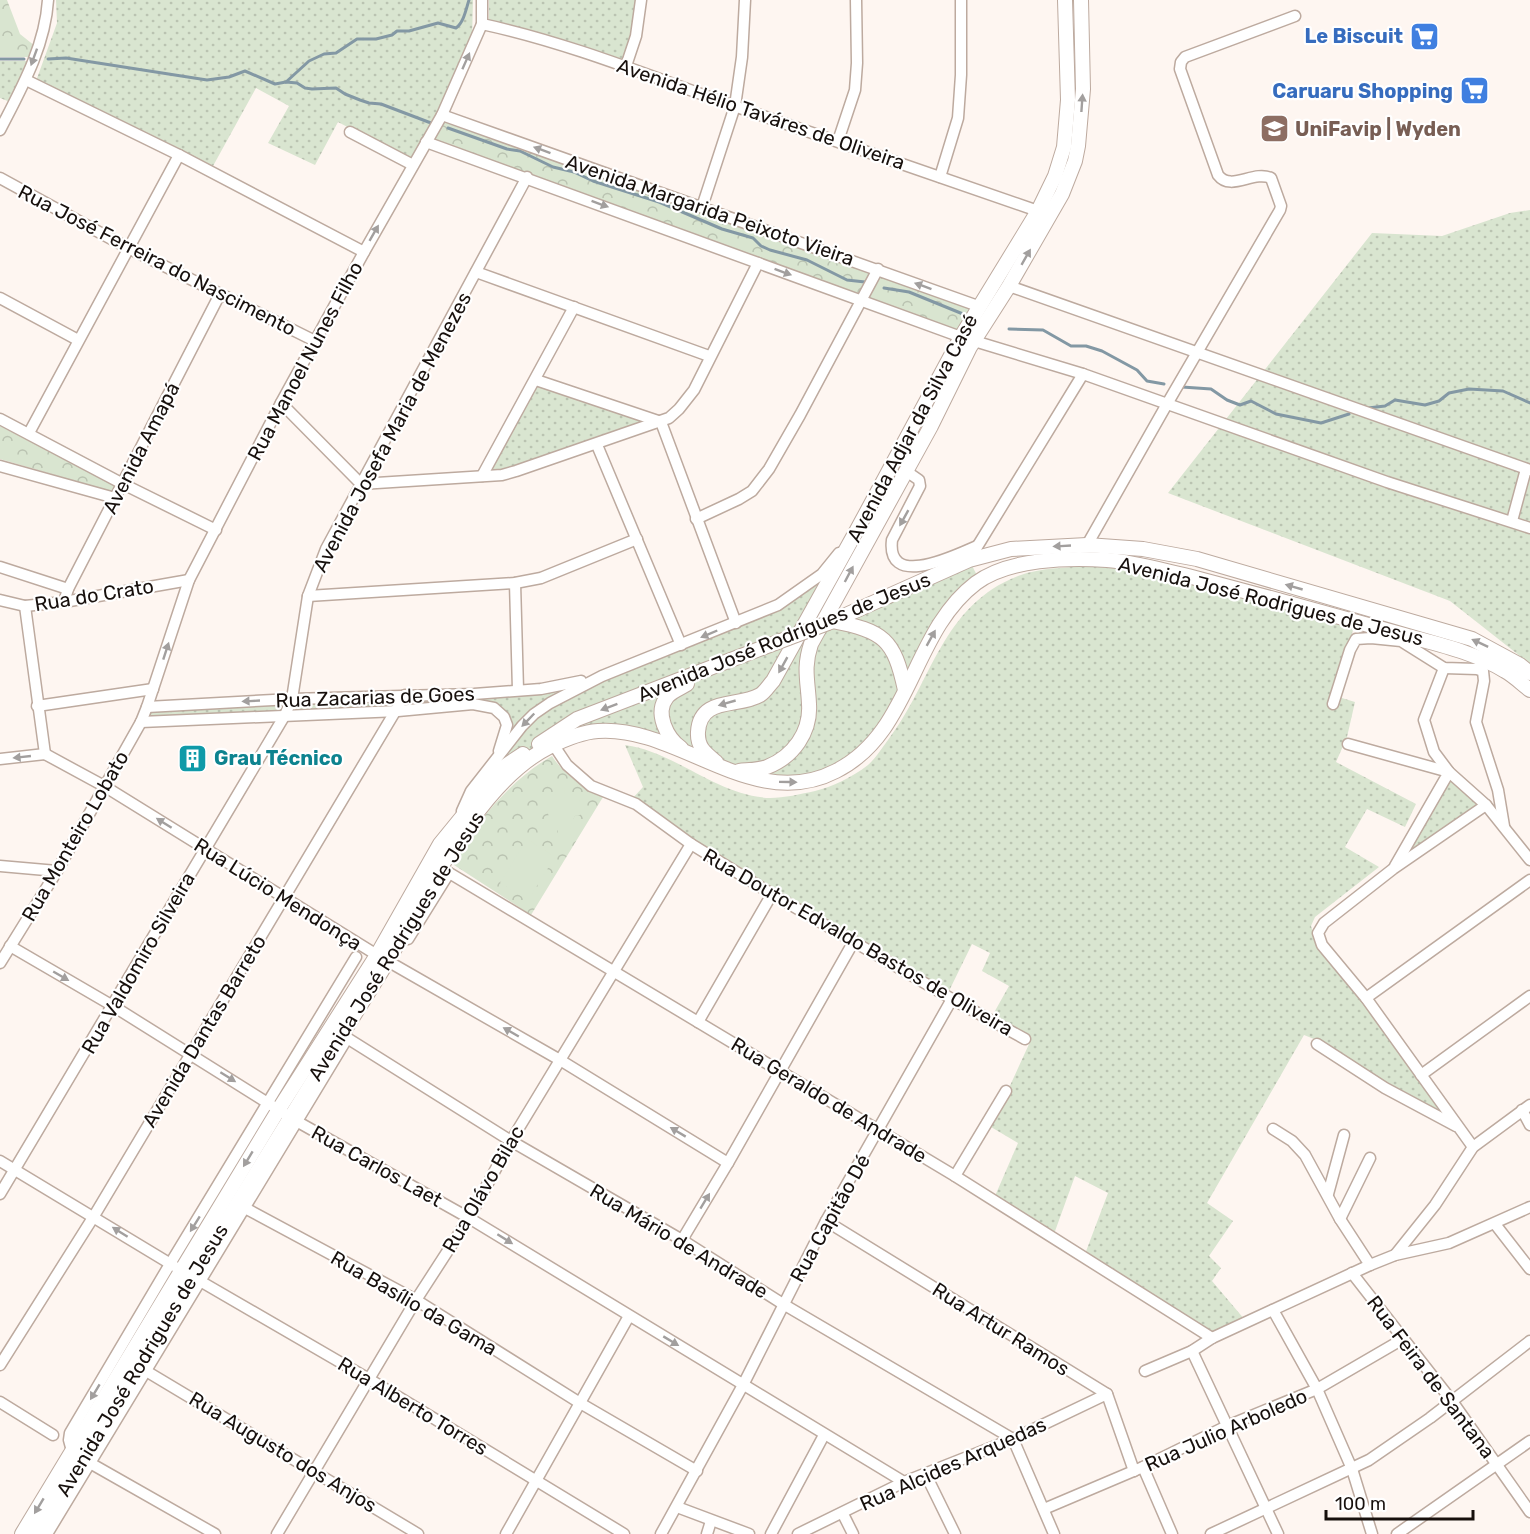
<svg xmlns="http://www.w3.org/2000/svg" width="1530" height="1534" viewBox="0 0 1530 1534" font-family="Rubik,sans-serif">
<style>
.grass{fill:url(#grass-dots)}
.park{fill:url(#park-crowns)}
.pitch{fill:#d9e5d0}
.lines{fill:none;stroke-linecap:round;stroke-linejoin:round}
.stream{stroke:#8398a4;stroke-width:3}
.minor-casing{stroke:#bdaa9f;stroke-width:13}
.major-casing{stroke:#bdaa9f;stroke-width:16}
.minor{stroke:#fff;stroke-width:10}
.major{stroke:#fff;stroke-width:14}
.major-bridge-casing{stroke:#bdaa9f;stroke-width:16;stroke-linecap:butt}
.major-bridge{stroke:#fff;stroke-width:14}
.oneway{fill:#a29f9e}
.labels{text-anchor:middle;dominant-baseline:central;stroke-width:4.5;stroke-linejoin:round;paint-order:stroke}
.shop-label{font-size:20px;font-weight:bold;fill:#366cbe;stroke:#fff;text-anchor:end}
.street-label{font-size:20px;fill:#17100d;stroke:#fff}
.education-label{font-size:20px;font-weight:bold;fill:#785e54;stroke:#fff;text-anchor:start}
.culture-label{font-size:20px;font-weight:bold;fill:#0d838f;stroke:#fff;text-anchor:start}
</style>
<defs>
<pattern id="grass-dots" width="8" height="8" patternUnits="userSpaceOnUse" patternTransform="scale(1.5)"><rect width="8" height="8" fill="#d9e5d0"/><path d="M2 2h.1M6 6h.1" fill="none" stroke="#bac3b1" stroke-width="1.8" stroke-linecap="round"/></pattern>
<pattern id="park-crowns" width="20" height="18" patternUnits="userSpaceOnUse" patternTransform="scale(1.5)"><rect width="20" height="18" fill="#d9e5d0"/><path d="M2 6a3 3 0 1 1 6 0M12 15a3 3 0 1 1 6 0" fill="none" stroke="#bac3b1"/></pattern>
</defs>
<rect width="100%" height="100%" fill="#fef6f1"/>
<g class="grass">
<path d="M56,0H473L472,39L439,113L412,161L338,122L315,165L268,143L289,106L256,88L213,166L36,81L57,23Z"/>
<path d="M489,0H637L631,36L624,61L489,21Z"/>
<path d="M0,61H29L10,102L0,98Z"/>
<path d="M1530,210V664L1450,601L1168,493L1372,233L1442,236L1510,213Z"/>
<path d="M538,385L654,422L534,464L488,472Z"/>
<path d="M969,560L980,581L963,595L905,690L855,759L788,784L691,756L593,731L491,767L501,732V722L488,707L141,722L148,707L518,690L602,676L739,621L822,574L798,635Z"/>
<path d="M1095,565L1142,570L1354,627L1332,695L1355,702L1347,737L1336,762L1416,804L1405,827L1367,809L1345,847L1379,867L1315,917L1311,926L1314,936L1452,1121L1386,1085L1319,1041L1304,1035L1207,1203L1233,1221L1209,1256L1221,1268L1212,1281L1245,1320L1213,1335L1085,1254L1108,1193L1075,1176L1054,1234L995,1196L1018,1143L991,1127L1030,1042L991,1018L1009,986L982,971L990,953L972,944L948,993L773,892L632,799L643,787L625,745C676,752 717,796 770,798C784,798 801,794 815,791C834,786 851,778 868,765C875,759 882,748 888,740C932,683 941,606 1018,576C1041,567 1070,568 1095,565Z"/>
<path d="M1450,777L1481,805L1400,857Z"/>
</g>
<g class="park">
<path d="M0,0H7L20,34L35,46L32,57H0Z"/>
<path d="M444,119L707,216L871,273L861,297L433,141Z"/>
<path d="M881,274L974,308L959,334L868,299Z"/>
<path d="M0,426L115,485L113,492L0,459Z"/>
<path d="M552,756C565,776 582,786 603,797L531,915L454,865V858C481,818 510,780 552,756Z"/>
</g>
<g class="pitch">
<path d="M564,788L565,794L573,798H579L580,815L575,816L570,827L571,836L558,837V829L549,821L547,803L556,795L555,789Z"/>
<path d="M527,839L555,857L528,900L500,883Z"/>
</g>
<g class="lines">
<g class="stream">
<path d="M0,59H24"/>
<path d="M48,59L66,58L207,80L229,77L245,71L275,84L286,82L297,83L305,88L312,89L336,88L345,94L360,100L369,103L381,104L431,123"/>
<path d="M286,82L309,61L324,54L336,53L357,39H376L392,35L397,31H409L438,23L456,28C464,22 466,9 469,0"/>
<path d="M448,128L507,149L520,151L553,167L574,172L593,181L659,202L722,229L753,238L761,246L770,250L807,260L847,280L865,282"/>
<path d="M884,288L909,292L963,314"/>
<path d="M1009,329L1043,330L1071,346H1086L1102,351L1137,370L1147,381L1164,384"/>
<path d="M1182,387L1211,389L1227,400L1240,405L1251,401L1276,414L1321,423L1349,414"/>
<path d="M1368,408L1385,406L1395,400L1425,405L1439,401L1449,393L1469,389L1503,391L1530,403"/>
</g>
<defs>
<g id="minor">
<path d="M482,24C570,43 652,77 737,107C837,142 938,176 1038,211"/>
<path d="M626,66L636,36L641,0"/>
<path d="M26,80L179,155L364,252"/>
<path d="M442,115L978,306"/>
<path d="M0,130C21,89 45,47 48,0"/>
<path d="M350,132L413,165"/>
<path d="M838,141L855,90L857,63L856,0"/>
<path d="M426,142L961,337L1083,374"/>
<path d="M940,177L958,118L961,75V0"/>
<path d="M0,178L128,248L315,341"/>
<path d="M702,207L735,106L742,57L745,0"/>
<path d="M476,272L709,356"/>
<path d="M1009,286L1530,470"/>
<path d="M0,298L78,340"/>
<path d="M536,380L661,422L736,623"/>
<path d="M281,403L361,484L502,475L516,471L669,418L679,409L694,390L758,263"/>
<path d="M0,419L123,484L216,530"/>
<path d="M29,433L179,155"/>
<path d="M597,445L681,645"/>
<path d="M0,466L115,498"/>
<path d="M906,471L919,480L920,486L892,540C886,590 956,555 977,546"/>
<path d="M482,476L574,307"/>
<path d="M696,519L739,499L752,491L769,469L800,415L878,269"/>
<path d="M1512,521L1526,469"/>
<path d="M1087,545L1167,404L1280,210L1281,206L1271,178C1253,170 1231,192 1218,175L1180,69L1181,62L1185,57L1295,16"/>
<path d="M969,560L1083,374L1387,482L1530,528"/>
<path d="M0,567L68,589"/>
<path d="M515,583L518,690"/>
<path d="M308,596L515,583L541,578L637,539"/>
<path d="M0,600L25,606L64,602L189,580"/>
<path d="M64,602L68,589L220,294"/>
<path d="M25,606L45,754"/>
<path d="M1444,668L1424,720L1434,752L1449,772L1486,805L1530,860"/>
<path d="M1333,704L1350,650L1356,639L1371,638L1401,641L1444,668L1477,669L1483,671L1484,681L1476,722L1498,790L1504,826"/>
<path d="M37,706L153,689"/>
<path d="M147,707L292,699L474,694L541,689L581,681"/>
<path d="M141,722L398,711L473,704L494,708L504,717L507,725L499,751"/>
<path d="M553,744L567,765L591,786L636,804L691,844L772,894L952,999L1025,1039"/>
<path d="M1348,744L1449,772L1395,866"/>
<path d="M45,754L104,786L377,955L560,1060L728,1163"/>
<path d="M0,759L45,754"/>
<path d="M462,811L471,791L522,726L534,714L550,703L602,676L778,605L822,574L839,553"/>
<path d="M0,866L57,871"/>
<path d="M441,868L955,1176L1212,1338"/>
<path d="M408,939L449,873"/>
<path d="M10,946L113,1006L298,1122L469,1218L904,1482"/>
<path d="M0,963L57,871L141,722L147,707L189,580L281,403L364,252L442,115L482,24V0"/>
<path d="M1366,998L1530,880"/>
<path d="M698,1022L772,894"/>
<path d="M347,1038L511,1141L682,1240L783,1304L1013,1439L1054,1534"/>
<path d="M1317,1044L1385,1088L1456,1126"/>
<path d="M1421,1075L1530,996"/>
<path d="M1522,1110L1530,1125"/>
<path d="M1273,1129L1292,1141L1305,1155L1340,1219L1370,1265"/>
<path d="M1473,1147L1366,998L1322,945L1318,933L1324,923L1393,869L1486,805"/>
<path d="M0,1161L174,1266"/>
<path d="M955,1176L1006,1091"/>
<path d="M0,1194L285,715L292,699L308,596L326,549L527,177"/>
<path d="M1328,1194L1344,1135"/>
<path d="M245,1208L416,1300L580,1403L697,1471"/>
<path d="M1340,1219L1370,1158"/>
<path d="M826,1221L1107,1394L1134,1471"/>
<path d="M1495,1224L1530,1269"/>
<path d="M682,1240L728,1163L854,941"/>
<path d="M1395,1255L1435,1205L1473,1147L1530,1105"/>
<path d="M1352,1273L1452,1401L1530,1512"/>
<path d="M200,1281L369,1379L624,1534"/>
<path d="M1273,1310L1317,1389L1352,1469L1372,1534"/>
<path d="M1192,1351L1278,1534"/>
<path d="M0,1365L94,1216L405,695"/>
<path d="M146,1371L418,1534"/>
<path d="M1145,1371L1192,1351L1212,1338L1370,1265L1395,1255L1449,1243L1530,1207"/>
<path d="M0,1402L53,1435"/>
<path d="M72,1451L69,1440L70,1433L170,1264L356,957"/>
<path d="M90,1463L215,1534"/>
<path d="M1143,1467L1172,1534"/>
<path d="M926,1475L955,1534"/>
<path d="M677,1507L749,1534"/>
<path d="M1044,1509L1143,1467L1227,1426L1317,1389L1403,1339"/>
<path d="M843,1514L853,1534"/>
<path d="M47,1534L345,1042"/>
<path d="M277,1534L416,1300L469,1218L511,1141L691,844"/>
<path d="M506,1534L629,1316"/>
<path d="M661,1534L743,1385L826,1221L952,999"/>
<path d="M707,1534L711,1521"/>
<path d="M771,1534L824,1435"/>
<path d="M798,1534L904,1482L1013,1439L1107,1394"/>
<path d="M1211,1534L1369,1460L1430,1418L1530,1341"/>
<path d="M1397,1534L1530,1441"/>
</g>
<g id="major">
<path d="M832,621C884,631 894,639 905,690"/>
<path d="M828,623L969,560L1011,549L1087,545L1143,549L1197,559L1472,639L1520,665L1530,673"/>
<path d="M539,744L577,719L762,648"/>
<path d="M681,748C667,738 654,713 667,697C672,691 681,688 687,684"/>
<path d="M716,762C705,753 697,747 698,732C700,696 738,708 760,695C765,692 769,685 773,681L857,530L961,337L1038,211L1055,176L1064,147L1068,100L1065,0"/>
<path d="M739,771C748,770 759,770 767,767C793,757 811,732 809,704C808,681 803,668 811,644L931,426L970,347L1009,286L1062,194L1075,161L1078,146L1083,89L1081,0"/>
<path d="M22,1534L279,1109L377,955L440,844L502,768L523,754"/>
<path d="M36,1534C149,1348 262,1161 378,977C423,906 472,786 549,747C563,740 582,732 598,731C678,725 753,814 836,771C912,733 911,632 976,583C1008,559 1068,557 1107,560C1134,562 1161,570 1188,576C1218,584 1248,592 1278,600C1322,612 1365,624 1408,636C1441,645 1476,653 1505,671C1514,676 1522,684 1530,690"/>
</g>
</defs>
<use href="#minor" class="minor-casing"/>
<use href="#major" class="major-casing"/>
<use href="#minor" class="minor"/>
<use href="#major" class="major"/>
<defs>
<path id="major-bridge" d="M762,648L828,623"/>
</defs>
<use href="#major-bridge" class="major-bridge-casing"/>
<use href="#major-bridge" class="major-bridge"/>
</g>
<defs><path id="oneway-solid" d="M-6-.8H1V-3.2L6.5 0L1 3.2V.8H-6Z" transform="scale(1.5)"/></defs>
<g class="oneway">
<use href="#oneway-solid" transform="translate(34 57) rotate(110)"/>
<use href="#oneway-solid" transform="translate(466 61) rotate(-66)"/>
<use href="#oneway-solid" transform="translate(1082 103) rotate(-86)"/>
<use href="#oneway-solid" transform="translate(542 150) rotate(-160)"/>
<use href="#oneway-solid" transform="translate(600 204) rotate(20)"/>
<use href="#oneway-solid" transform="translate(374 233) rotate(-60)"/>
<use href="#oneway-solid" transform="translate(1026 257) rotate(-60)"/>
<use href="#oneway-solid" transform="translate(783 272) rotate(20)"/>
<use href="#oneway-solid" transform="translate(923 286) rotate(-160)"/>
<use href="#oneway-solid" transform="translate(904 518) rotate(119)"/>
<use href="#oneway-solid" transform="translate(1062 546) rotate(177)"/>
<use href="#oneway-solid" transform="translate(849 574) rotate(-62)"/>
<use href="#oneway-solid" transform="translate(1294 587) rotate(-164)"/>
<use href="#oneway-solid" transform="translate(709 634) rotate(157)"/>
<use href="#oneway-solid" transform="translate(931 638) rotate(-61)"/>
<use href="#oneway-solid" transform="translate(1480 643) rotate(-155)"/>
<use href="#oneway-solid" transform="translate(166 651) rotate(-72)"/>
<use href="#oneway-solid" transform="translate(783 665) rotate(119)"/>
<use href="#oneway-solid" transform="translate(251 701) rotate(177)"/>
<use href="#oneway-solid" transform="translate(727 703) rotate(164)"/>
<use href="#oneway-solid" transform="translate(609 707) rotate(159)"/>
<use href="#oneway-solid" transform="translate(528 720) rotate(134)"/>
<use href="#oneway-solid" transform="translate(22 757) rotate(174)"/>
<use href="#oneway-solid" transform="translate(788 782) rotate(1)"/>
<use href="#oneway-solid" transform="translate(164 823) rotate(-148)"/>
<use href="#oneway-solid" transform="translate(61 976) rotate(30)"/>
<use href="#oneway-solid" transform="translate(511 1032) rotate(-150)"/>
<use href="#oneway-solid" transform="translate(228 1077) rotate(32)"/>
<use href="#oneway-solid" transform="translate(678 1132) rotate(-149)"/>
<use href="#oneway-solid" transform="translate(248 1159) rotate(121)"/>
<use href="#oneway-solid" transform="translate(705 1201) rotate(-59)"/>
<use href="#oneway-solid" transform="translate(195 1224) rotate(122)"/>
<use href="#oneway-solid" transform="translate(120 1232) rotate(-148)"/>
<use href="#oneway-solid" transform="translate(505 1239) rotate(32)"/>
<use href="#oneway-solid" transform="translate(671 1341) rotate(31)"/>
<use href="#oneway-solid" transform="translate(95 1392) rotate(121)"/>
<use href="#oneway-solid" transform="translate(39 1506) rotate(121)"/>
</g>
<defs>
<symbol id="supermarket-square" viewBox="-11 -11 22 22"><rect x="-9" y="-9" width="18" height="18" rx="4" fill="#3f7fe0" stroke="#fff"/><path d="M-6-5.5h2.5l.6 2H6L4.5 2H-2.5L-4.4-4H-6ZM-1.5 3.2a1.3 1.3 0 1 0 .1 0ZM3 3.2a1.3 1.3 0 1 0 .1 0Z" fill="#fff"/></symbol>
<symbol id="university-square" viewBox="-11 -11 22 22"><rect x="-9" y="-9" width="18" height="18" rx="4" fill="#8d6e63" stroke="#fff"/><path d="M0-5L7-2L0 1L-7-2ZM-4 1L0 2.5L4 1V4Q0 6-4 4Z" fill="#fff"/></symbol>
<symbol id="building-square" viewBox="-11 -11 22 22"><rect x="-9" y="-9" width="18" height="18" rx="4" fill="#0f9aa8" stroke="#fff"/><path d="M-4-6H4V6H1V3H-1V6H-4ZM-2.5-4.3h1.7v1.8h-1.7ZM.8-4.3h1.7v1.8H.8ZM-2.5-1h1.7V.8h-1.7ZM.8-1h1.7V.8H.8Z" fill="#fff"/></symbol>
</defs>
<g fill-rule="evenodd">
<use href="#supermarket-square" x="1408" y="20" width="33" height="33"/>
<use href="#supermarket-square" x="1458" y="74" width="33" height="33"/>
<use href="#university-square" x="1258" y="112" width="33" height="33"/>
<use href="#building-square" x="176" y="742" width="33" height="33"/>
</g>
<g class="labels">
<g class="shop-label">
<text x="1403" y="36">Le Biscuit</text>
<text x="1453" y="91">Caruaru Shopping</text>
</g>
<g class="street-label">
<text transform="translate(761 114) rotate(19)">Avenida Hélio Taváres de Oliveira</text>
<text transform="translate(710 210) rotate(19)">Avenida Margarida Peixoto Vieira</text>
<text transform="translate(157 260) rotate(27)">Rua José Ferreira do Nascimento</text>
<text transform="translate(305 361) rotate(-62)">Rua Manoel Nunes Filho</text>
<text transform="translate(912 428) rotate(-62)">Avenida Adjar da Silva Casé</text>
<text transform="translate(392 432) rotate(-62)">Avenida Josefa Maria de Menezes</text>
<text transform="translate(141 448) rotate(-63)">Avenida Amapá</text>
<text transform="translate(94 595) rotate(-9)">Rua do Crato</text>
<text transform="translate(1271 601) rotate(14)">Avenida José Rodrigues de Jesus</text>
<text transform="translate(784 637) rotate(-22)">Avenida José Rodrigues de Jesus</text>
<text transform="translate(375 697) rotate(-2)">Rua Zacarias de Goes</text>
<text transform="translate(75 836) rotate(-60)">Rua Monteiro Lobato</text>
<text transform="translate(278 894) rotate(32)">Rua Lúcio Mendonça</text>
<text transform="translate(858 942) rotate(30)">Rua Doutor Edvaldo Bastos de Oliveira</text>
<text transform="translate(396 946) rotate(-58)">Avenida José Rodrigues de Jesus</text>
<text transform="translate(138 963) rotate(-60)">Rua Valdomiro Silveira</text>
<text transform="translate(204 1031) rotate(-59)">Avenida Dantas Barreto</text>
<text transform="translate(829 1100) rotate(31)">Rua Geraldo de Andrade</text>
<text transform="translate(377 1166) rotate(29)">Rua Carlos Laet</text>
<text transform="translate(483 1189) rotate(-60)">Rua Olávo Bilac</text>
<text transform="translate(830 1218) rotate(-61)">Rua Capitão Dé</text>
<text transform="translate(679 1241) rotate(31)">Rua Mário de Andrade</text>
<text transform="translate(414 1303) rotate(30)">Rua Basílio da Gama</text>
<text transform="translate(1001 1329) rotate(32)">Rua Artur Ramos</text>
<text transform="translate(142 1360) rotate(-59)">Avenida José Rodrigues de Jesus</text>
<text transform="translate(1431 1377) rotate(53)">Rua Feira de Santana</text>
<text transform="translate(413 1406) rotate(31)">Rua Alberto Torres</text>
<text transform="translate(1226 1430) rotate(-24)">Rua Julio Arboledo</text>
<text transform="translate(283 1452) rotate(31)">Rua Augusto dos Anjos</text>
<text transform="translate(953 1464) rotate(-24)">Rua Alcides Arquedas</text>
</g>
<g class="education-label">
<text x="1295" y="129">UniFavip | Wyden</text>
</g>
<g class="culture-label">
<text x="214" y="758">Grau Técnico</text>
</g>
</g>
<path d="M1326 1510v9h147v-9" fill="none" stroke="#17100d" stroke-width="3"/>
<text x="1335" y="1510" font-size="18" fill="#17100d" stroke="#ffffff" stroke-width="4.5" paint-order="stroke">100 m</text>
</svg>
